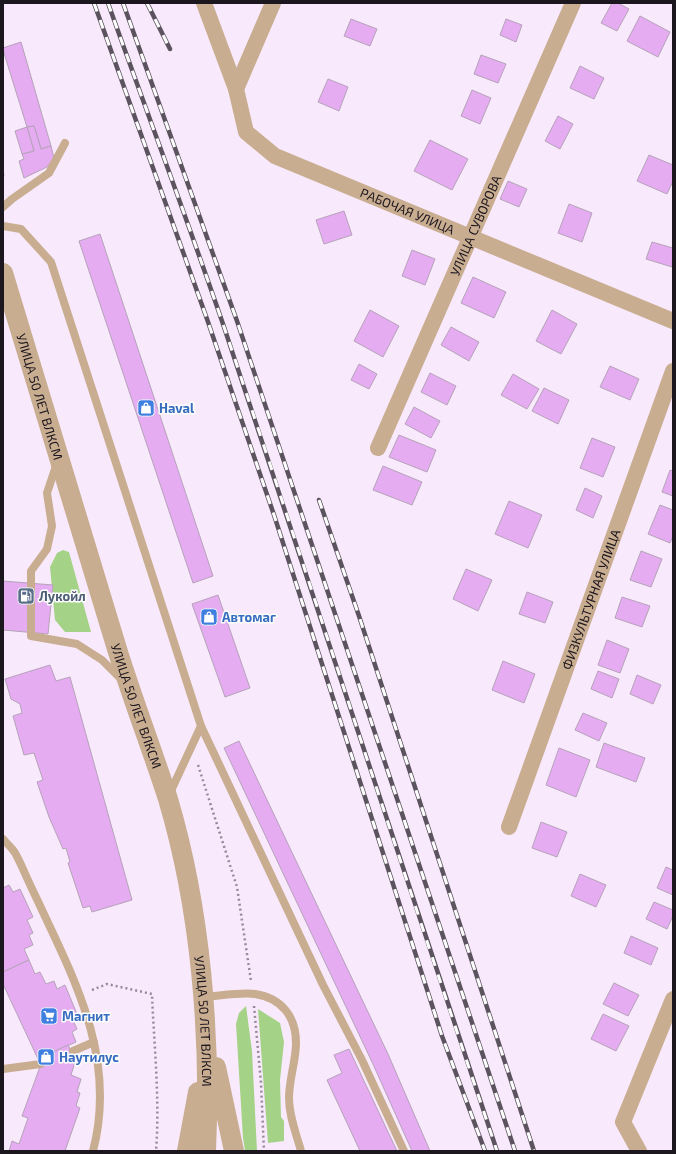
<svg xmlns="http://www.w3.org/2000/svg" width="676" height="1154" viewBox="0 0 676 1154" font-family="'Exo 2',sans-serif">
<style>
.green{fill:#a4d388}
.building{fill:#e5acf2;stroke:#b5a3b9}
.lines{fill:none;stroke-linecap:round;stroke-linejoin:round}
.path{stroke:#958a98;stroke-width:2.5;stroke-dasharray:2 3;stroke-linecap:butt}
.service{stroke:#c9ad90;stroke-width:8}
.minor{stroke:#c9ad90;stroke-width:16}
.tertiary{stroke:#c9ad90;stroke-width:20}
.rail-casing{stroke:#5b535e;stroke-width:4.5}
.rail{stroke:#fdfdfd;stroke-width:3;stroke-dasharray:9;stroke-linecap:butt}
.labels{text-anchor:middle;dominant-baseline:central;stroke-width:3;stroke-linejoin:round;paint-order:stroke}
.street-label{font-size:13px;fill:#1c161e;stroke:#fdfdfd}
.shop-label{font-size:13px;font-weight:bold;fill:#366cbe;stroke:#fdfdfd;text-anchor:start}
.service-label{font-size:13px;font-weight:bold;fill:#4e5e75;stroke:#fdfdfd;text-anchor:start}
</style>
<rect width="100%" height="100%" fill="#f9e9fc"/>
<g class="green">
<path d="M63,550L69,552L91,632H65L55,620L50,567L57,553Z"/>
<path d="M246,1006L252,1051L257,1151H245L243,1138L236,1024L239,1013Z"/>
<path d="M258,1009L280,1023L284,1042L280,1080L281,1117L284,1121V1141L268,1143Z"/>
</g>
<g class="building">
<path d="M612,3H618L629,9L617,31L601,23Z"/>
<path d="M640,16L670,32L658,57L627,41Z"/>
<path d="M351,19L377,29L370,46L344,36Z"/>
<path d="M506,19L522,25L516,42L500,35Z"/>
<path d="M21,42L51,146L41,149L34,126L27,127L3,50V48Z"/>
<path d="M481,55L506,64L498,83L474,74Z"/>
<path d="M580,66L604,78L594,99L570,88Z"/>
<path d="M328,79L348,87L339,111L318,102Z"/>
<path d="M472,90L491,98L480,124L461,116Z"/>
<path d="M558,116L573,124L560,149L545,141Z"/>
<path d="M34,126L41,149L51,146L54,158L47,167L24,178L19,161L24,159L22,154L34,151L27,127Z"/>
<path d="M27,127L34,151L22,154L15,131Z"/>
<path d="M430,140L468,159L452,190L414,171Z"/>
<path d="M649,155L673,165V181L667,194L637,181Z"/>
<path d="M508,181L527,189L519,207L500,199Z"/>
<path d="M569,204L592,213L582,242L558,233Z"/>
<path d="M344,211L352,235L324,244L316,220Z"/>
<path d="M100,234L213,576L193,583L79,241Z"/>
<path d="M652,242L673,248L672,267L646,259Z"/>
<path d="M412,250L435,259L425,285L402,276Z"/>
<path d="M473,277L506,292L494,318L461,303Z"/>
<path d="M370,310L399,326L383,357L354,341Z"/>
<path d="M552,310L577,324L561,354L536,341Z"/>
<path d="M451,327L479,342L469,361L441,345Z"/>
<path d="M359,364L377,374L369,389L351,380Z"/>
<path d="M610,366L639,379L630,400L600,387Z"/>
<path d="M430,373L456,386L447,405L421,392Z"/>
<path d="M513,374L539,389L527,409L501,395Z"/>
<path d="M544,388L569,400L558,424L532,411Z"/>
<path d="M414,407L440,421L431,438L405,424Z"/>
<path d="M399,435L436,450L427,472L389,457Z"/>
<path d="M592,438L615,447L603,477L580,468Z"/>
<path d="M383,466L422,482L412,505L373,490Z"/>
<path d="M670,470L673,471V496L662,492Z"/>
<path d="M585,488L602,496L593,518L576,510Z"/>
<path d="M509,501L542,515L528,548L495,534Z"/>
<path d="M660,505L673,510V536L670,543L648,534Z"/>
<path d="M641,551L662,559L651,587L630,580Z"/>
<path d="M466,569L492,580L478,611L453,599Z"/>
<path d="M3,581L53,585L48,634L3,630Z"/>
<path d="M527,592L553,602L545,623L519,614Z"/>
<path d="M218,595L250,688L225,697L192,604Z"/>
<path d="M622,597L650,606L642,627L615,618Z"/>
<path d="M607,640L629,649L620,673L598,665Z"/>
<path d="M503,661L535,674L524,703L492,690Z"/>
<path d="M50,665L56,681L70,677L132,900L92,912L90,906L83,908L68,863L70,862L66,848L63,849L49,817L37,782L43,780L34,753L24,755L13,716L22,713L20,704L11,699L5,679Z"/>
<path d="M598,671L619,679L612,698L591,689Z"/>
<path d="M637,675L661,685L653,704L630,694Z"/>
<path d="M583,713L607,723L599,741L575,730Z"/>
<path d="M239,741L388,1054L430,1151H412L372,1062L224,748Z"/>
<path d="M604,743L645,758L636,782L596,767Z"/>
<path d="M559,748L590,760L576,797L546,785Z"/>
<path d="M541,822L567,832L557,857L532,848Z"/>
<path d="M666,867L673,870V895L657,888Z"/>
<path d="M580,874L606,885L596,907L571,896Z"/>
<path d="M9,885L13,892L20,889L33,917L27,920L33,933L29,935L33,945L24,949L29,960L3,972V888Z"/>
<path d="M654,902L673,910V916L667,929L646,919Z"/>
<path d="M631,936L658,948L651,965L624,953Z"/>
<path d="M29,960L35,974L40,972L46,984L54,981L57,989L65,985L77,1014L71,1016L77,1029L72,1032L76,1042L38,1059L3,984V972Z"/>
<path d="M614,983L639,995L628,1016L603,1004Z"/>
<path d="M603,1014L629,1026L616,1051L591,1039Z"/>
<path d="M68,1045L76,1059L71,1075L81,1079L77,1092L80,1093L76,1106L80,1108L65,1151H9L12,1141L19,1144L28,1118L22,1116L41,1064L38,1059Z"/>
<path d="M349,1049L397,1151H360L327,1080L342,1073L334,1055Z"/>
</g>
<g class="lines">
<g class="path">
<path d="M3,174V177"/>
<path d="M198,765L237,887L251,981"/>
<path d="M92,990L107,984L152,994C154,1046 160,1099 156,1151"/>
<path d="M254,1006L261,1083L264,1151"/>
</g>
<g class="service">
<path d="M3,207L12,199L49,173L65,143"/>
<path d="M3,226L21,229L51,262L201,726L169,795"/>
<path d="M56,466L47,493L52,526L47,549L31,571V636L77,644L102,660L120,678"/>
<path d="M201,726L323,985L362,1060L404,1151"/>
<path d="M3,839C6,843 10,846 13,850C17,855 20,863 23,869C29,883 36,897 42,910C79,988 116,1063 93,1151"/>
<path d="M204,997C219,996 241,992 255,994C282,998 296,1017 296,1043C296,1061 289,1079 289,1098C289,1116 296,1133 301,1151"/>
<path d="M73,1051L94,1042"/>
<path d="M3,1069L41,1064"/>
</g>
<g class="minor">
<path id="s1" d="M204,3L236,89L246,132L275,156L673,321"/>
<path d="M236,89L273,3"/>
<path id="s2" d="M378,448L573,3"/>
<path id="s3" d="M509,827L673,371"/>
<path d="M639,1151L623,1122L673,999"/>
</g>
<g class="tertiary">
<path id="s4" d="M3,273C39,395 76,517 114,639C130,693 151,746 168,799C201,910 211,1036 206,1151"/>
<path d="M216,1067L234,1151"/>
<path d="M187,1151L198,1092"/>
</g>
<defs>
<g id="rail">
<path d="M94,3L207,319L274,515L442,1036L485,1151"/>
<path d="M108,3C146,110 186,216 223,324C316,599 404,876 497,1151"/>
<path d="M123,3L237,321L515,1151"/>
<path d="M147,3L170,49"/>
<path d="M319,500L359,616L534,1151"/>
</g>
</defs>
<use href="#rail" class="rail-casing"/>
<use href="#rail" class="rail"/>
</g>
<defs>
<symbol id="shop-square" viewBox="-11 -11 22 22"><rect x="-9" y="-9" width="18" height="18" rx="4" fill="#3f7fe0" stroke="#fdfdfd"/><path d="M-5-2.5h2.3a2.7 3.5 0 0 1 5.4 0H5L5.5 6h-11ZM-1.5-2.5h3a1.5 2.3 0 0 0-3 0Z" fill="#fff"/></symbol>
<symbol id="fuel-square" viewBox="-11 -11 22 22"><rect x="-9" y="-9" width="18" height="18" rx="4" fill="#5c6f8a" stroke="#fdfdfd"/><path d="M-5.5-6h7V0h2V4h1.3V-2.5L3-4.5l.8-.8L6-3V5H2.5V1h-1V6h-7ZM-4.2-4.7v3.2H.2V-4.7Z" fill="#fff"/></symbol>
<symbol id="supermarket-square" viewBox="-11 -11 22 22"><rect x="-9" y="-9" width="18" height="18" rx="4" fill="#3f7fe0" stroke="#fdfdfd"/><path d="M-6-5.5h2.5l.6 2H6L4.5 2H-2.5L-4.4-4H-6ZM-1.5 3.2a1.3 1.3 0 1 0 .1 0ZM3 3.2a1.3 1.3 0 1 0 .1 0Z" fill="#fff"/></symbol>
</defs>
<g fill-rule="evenodd">
<use href="#shop-square" x="136" y="398" width="20" height="20"/>
<use href="#fuel-square" x="16" y="586" width="20" height="20"/>
<use href="#shop-square" x="199" y="607" width="20" height="20"/>
<use href="#supermarket-square" x="39" y="1006" width="20" height="20"/>
<use href="#shop-square" x="36" y="1047" width="20" height="20"/>
</g>
<g class="labels">
<g class="street-label">
<text stroke="none"><textPath href="#s1" startOffset="317">РАБОЧАЯ УЛИЦА</textPath></text>
<text stroke="none"><textPath href="#s2" startOffset="243">УЛИЦА СУВОРОВА</textPath></text>
<text stroke="none"><textPath href="#s4" startOffset="129">УЛИЦА 50 ЛЕТ ВЛКСМ</textPath></text>
<text stroke="none"><textPath href="#s3" startOffset="242">ФИЗКУЛЬТУРНАЯ УЛИЦА</textPath></text>
<text stroke="none"><textPath href="#s4" startOffset="453">УЛИЦА 50 ЛЕТ ВЛКСМ</textPath></text>
<text stroke="none"><textPath href="#s4" startOffset="777">УЛИЦА 50 ЛЕТ ВЛКСМ</textPath></text>
</g>
<g class="shop-label">
<text x="159" y="408">Haval</text>
<text x="222" y="617">Автомаг</text>
<text x="62" y="1016">Магнит</text>
<text x="59" y="1057">Наутилус</text>
</g>
<g class="service-label">
<text x="39" y="596">Лукойл</text>
</g>
</g>
<rect width="676" height="1154" fill="none" stroke="#1c161e" stroke-width="8"/>
</svg>
